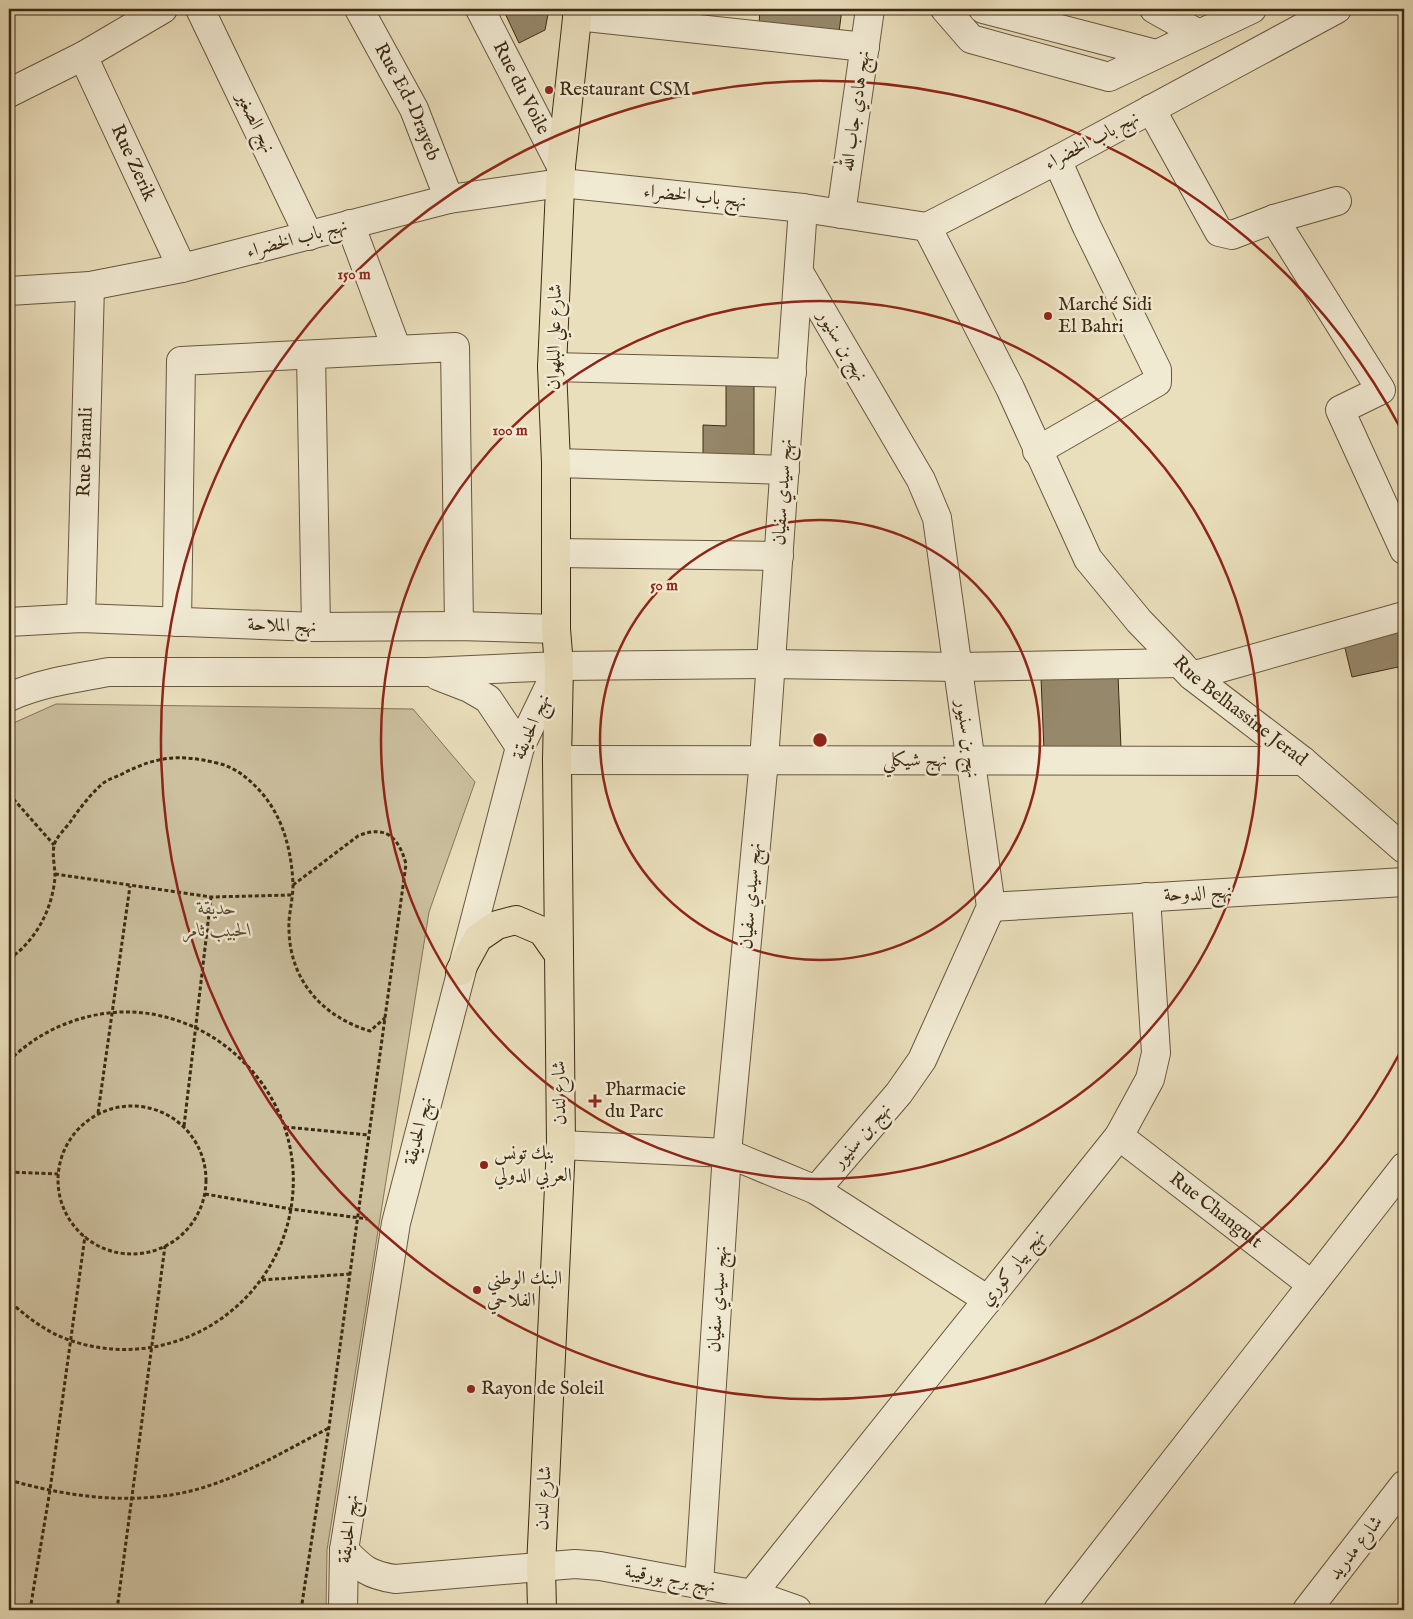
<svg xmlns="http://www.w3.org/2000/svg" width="1413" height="1619" viewBox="0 0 1413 1619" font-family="'IM FELL English',Amiri,serif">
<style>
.green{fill:#ccc09f;stroke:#847559}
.building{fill:#96886b;stroke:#3c2a13}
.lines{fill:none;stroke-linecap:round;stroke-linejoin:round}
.minor-casing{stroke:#68573d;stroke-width:30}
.major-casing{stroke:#3c2a13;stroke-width:30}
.path{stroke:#3c2a13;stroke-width:3;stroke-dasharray:4 2.5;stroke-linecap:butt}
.minor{stroke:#f1ead3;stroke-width:28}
.major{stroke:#eadfbc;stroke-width:28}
.ring{fill:none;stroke:#8f2418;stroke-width:2.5}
.poi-dot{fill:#8f2418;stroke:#f1ead3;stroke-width:2}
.labels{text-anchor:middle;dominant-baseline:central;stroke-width:5;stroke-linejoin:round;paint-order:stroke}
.street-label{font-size:19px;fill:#3c2a13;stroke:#f1ead3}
.poi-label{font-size:19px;fill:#3c2a13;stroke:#f1ead3;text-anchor:start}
.park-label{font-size:19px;font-style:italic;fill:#59482f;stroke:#f1ead3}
.centre{fill:#8f2418;stroke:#f1ead3;stroke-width:2.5}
.ring-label{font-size:15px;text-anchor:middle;font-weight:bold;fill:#8f2418;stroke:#f1ead3;stroke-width:5;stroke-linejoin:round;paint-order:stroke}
</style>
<rect width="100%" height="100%" fill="#eadfbc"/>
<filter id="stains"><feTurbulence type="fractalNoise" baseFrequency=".004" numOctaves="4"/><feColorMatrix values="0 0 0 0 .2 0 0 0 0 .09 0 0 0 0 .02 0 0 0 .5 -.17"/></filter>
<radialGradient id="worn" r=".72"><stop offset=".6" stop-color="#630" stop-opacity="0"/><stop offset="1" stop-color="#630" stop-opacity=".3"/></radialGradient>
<path class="green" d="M56,704L413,709L475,782L429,912L327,1550L326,1610H9V725Z"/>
<g class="building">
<path d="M503,9H549L545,30L519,43Z"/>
<path d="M760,9H842L839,32L759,24Z"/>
<path d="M726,384H754V458H703V425L726,426Z"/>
<path d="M1404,630V682L1402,683L1398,667L1352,677L1344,644Z"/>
<path d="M1118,675L1121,749L1044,751L1041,678Z"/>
</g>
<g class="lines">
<defs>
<g id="minor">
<path d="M200,9L309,236"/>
<path id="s1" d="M359,9L414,109L449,199"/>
<path id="s2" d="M480,9L561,166"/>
<path d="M945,9L971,39L1109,77L1252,9"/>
<path d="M983,9L1156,54"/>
<path d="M1154,9L1199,34"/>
<path d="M577,16L865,47"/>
<path id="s3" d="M83,56L182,268"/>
<path d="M9,93L83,56L163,9"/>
<path d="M1151,109L1219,232L1232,235L1274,219L1337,201"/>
<path d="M841,214L870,9"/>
<path d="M1274,219L1381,390L1340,410L1404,550"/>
<path d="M350,224L397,350"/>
<path id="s4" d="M927,227L1010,388L1088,559L1139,621L1192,676L1303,761L1404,849"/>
<path d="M799,272L921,480L937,518L991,907L922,1060L899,1093L816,1190"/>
<path d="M9,291L90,286L182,268L449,199L561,183L803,208L927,227L1057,160L1337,9"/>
<path d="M311,355L316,627"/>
<path d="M552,367L792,373"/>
<path d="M1037,451L1157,382V370L1087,227L1057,160"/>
<path d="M556,463L785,470"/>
<path d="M556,553L779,556"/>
<path id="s5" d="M81,618L90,286"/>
<path d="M9,622L81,618L316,627L459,626L556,629"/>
<path d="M177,622L181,361L455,347L459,626"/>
<path d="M438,676L469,688L488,699L520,747"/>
<path d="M1192,676L1404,616"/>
<path d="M9,697C40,683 75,678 109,672H427L559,666L771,664L958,667L1180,663"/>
<path d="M557,760L1303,761"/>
<path d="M991,907L1404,882"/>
<path id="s6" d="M1119,1136L1312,1285"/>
<path d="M561,1145L727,1153L816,1190L988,1300"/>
<path d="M344,1550C362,1569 369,1575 395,1579L575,1564L600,1566L752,1594L797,1610"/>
<path d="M699,1584L727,1153L764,760L803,208"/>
<path d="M752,1594L1119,1136L1150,1079L1156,1053L1146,897"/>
<path d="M343,1610L344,1550L396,1223L520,747L559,666"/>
<path d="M1058,1610L1404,1167"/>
<path d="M1307,1610L1404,1485"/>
</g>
<g id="major">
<path d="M460,971L478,938L497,925L516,920L542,931L559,955"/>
<path d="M542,1610L541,1567L561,1145L557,760L559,666L556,629V463L552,367L561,166L578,9"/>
</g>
</defs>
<use href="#minor" class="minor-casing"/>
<use href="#major" class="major-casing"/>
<g class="path">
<path d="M9,794L54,845"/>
<path d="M55,874L211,897L292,895"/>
<path d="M293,885L358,836C386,824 399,838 406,864L329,1427L301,1610"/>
<path d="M9,959C36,941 53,908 55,876C55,867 52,855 54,846C55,838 66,828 71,821C80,808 90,795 102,784C108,779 116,777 122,774C157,756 179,754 217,763C235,767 248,778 260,791C283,816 292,852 293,885C293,900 288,916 289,930C290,981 323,1017 370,1031L385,1018"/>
<path d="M9,1061C47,1022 108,1003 161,1016C202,1025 236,1049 261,1082C280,1108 291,1138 293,1170C300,1289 185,1378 72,1341C47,1333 27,1317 9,1301"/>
<circle cx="132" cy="1180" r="74"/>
<path d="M98,1113L130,886"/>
<path d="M184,1126L211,897"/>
<path d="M285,1127L369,1135"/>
<path d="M9,1172L58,1174"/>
<path d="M205,1194L291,1209L368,1219"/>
<path d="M262,1280L350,1274"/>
<path d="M9,1480C72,1498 141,1507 205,1487C249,1473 288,1449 329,1428"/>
<path d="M30,1610L50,1490L85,1236"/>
<path d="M117,1610L165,1246"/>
</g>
<use href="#minor" class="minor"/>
<use href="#major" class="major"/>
</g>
<g class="ring">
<circle cx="820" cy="740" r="220"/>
<circle cx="820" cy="740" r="439"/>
<path d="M1402 1049A659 659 0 1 1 1402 431"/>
</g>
<g class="poi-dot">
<circle cx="549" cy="90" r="5"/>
<circle cx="1048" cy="316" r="5"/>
<path d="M592.5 1093.5h5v5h5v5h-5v5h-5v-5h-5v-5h5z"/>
<circle cx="484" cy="1165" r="5"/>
<circle cx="477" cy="1290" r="5"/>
<circle cx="471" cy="1389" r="5"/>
</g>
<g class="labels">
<g class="street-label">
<text stroke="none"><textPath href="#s2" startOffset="89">Rue du Voile</textPath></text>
<text stroke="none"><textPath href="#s1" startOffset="105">Rue Ed-Drayeb</textPath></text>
<text transform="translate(856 111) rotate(-82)">نهج هادي جاب الله</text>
<text transform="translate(255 123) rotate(64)">نهج الصغير</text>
<text transform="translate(1092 141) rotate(-28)">نهج باب الخضراء</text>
<text stroke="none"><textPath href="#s3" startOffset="118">Rue Zerik</textPath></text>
<text transform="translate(695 197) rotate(6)">نهج باب الخضراء</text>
<text transform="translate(297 239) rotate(-15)">نهج باب الخضراء</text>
<text transform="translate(555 337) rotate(-89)">شارع علي البلهوان</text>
<text transform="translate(842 346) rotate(59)">نهج بن سنيور</text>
<text stroke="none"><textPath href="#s5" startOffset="166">Rue Bramli</textPath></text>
<text transform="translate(783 492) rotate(-86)">نهج سيدي سفيان</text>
<text transform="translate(282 626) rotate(2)">نهج الملاحة</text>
<text stroke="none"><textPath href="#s4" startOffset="585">Rue Belhassine Jerad</textPath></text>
<text transform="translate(532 727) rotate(-67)">نهج الحديقة</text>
<text transform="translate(967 739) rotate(82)">نهج بن سنيور</text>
<text x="915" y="761">نهج شيكلي</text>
<text transform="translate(1198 894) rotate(-3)">نهج الدوحة</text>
<text transform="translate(751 896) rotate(-85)">نهج سيدي سفيان</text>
<text transform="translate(560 1093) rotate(-91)">شارع لندن</text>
<text transform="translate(419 1131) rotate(-76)">نهج الحديقة</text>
<text transform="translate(862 1136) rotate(-49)">نهج بن سنيور</text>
<text stroke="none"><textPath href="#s6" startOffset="122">Rue Changuit</textPath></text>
<text transform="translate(1013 1268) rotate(-51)">نهج بيار كوري</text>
<text transform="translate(718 1299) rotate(-86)">نهج سيدي سفيان</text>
<text transform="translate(544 1498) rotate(-87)">شارع لندن</text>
<text transform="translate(349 1529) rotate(-83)">نهج الحديقة</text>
<text transform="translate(1356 1548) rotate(-52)">شارع مدريد</text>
<text transform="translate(670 1579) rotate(10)">نهج برج بورقيبة</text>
</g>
<g class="poi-label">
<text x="559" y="90">Restaurant CSM</text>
<text x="1058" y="305">Marché Sidi<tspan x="1058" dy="22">El Bahri</tspan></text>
<text x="605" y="1090">Pharmacie<tspan x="605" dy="22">du Parc</tspan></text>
<text x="494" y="1154">بنك تونس<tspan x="494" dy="22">العربي الدولي</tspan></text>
<text x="487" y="1279">البنك الوطني<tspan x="487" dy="22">الفلاحي</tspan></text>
<text x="481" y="1389">Rayon de Soleil</text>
</g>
<g class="park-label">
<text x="217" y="909">حديقة<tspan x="217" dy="22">الحبيب ثامر</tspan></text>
</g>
</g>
<circle cx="820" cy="740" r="8" class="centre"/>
<g class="ring-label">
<text x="354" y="279">150 m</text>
<text x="510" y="435">100 m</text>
<text x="664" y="590">50 m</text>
</g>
<rect width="1413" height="1619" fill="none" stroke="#eadfbc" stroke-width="30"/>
<rect x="10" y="10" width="1393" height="1599" fill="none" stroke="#3c2a13" stroke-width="2.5"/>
<rect x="15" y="15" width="1383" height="1589" fill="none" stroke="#3c2a13"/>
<rect width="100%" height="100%" filter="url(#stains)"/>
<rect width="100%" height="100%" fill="url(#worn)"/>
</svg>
